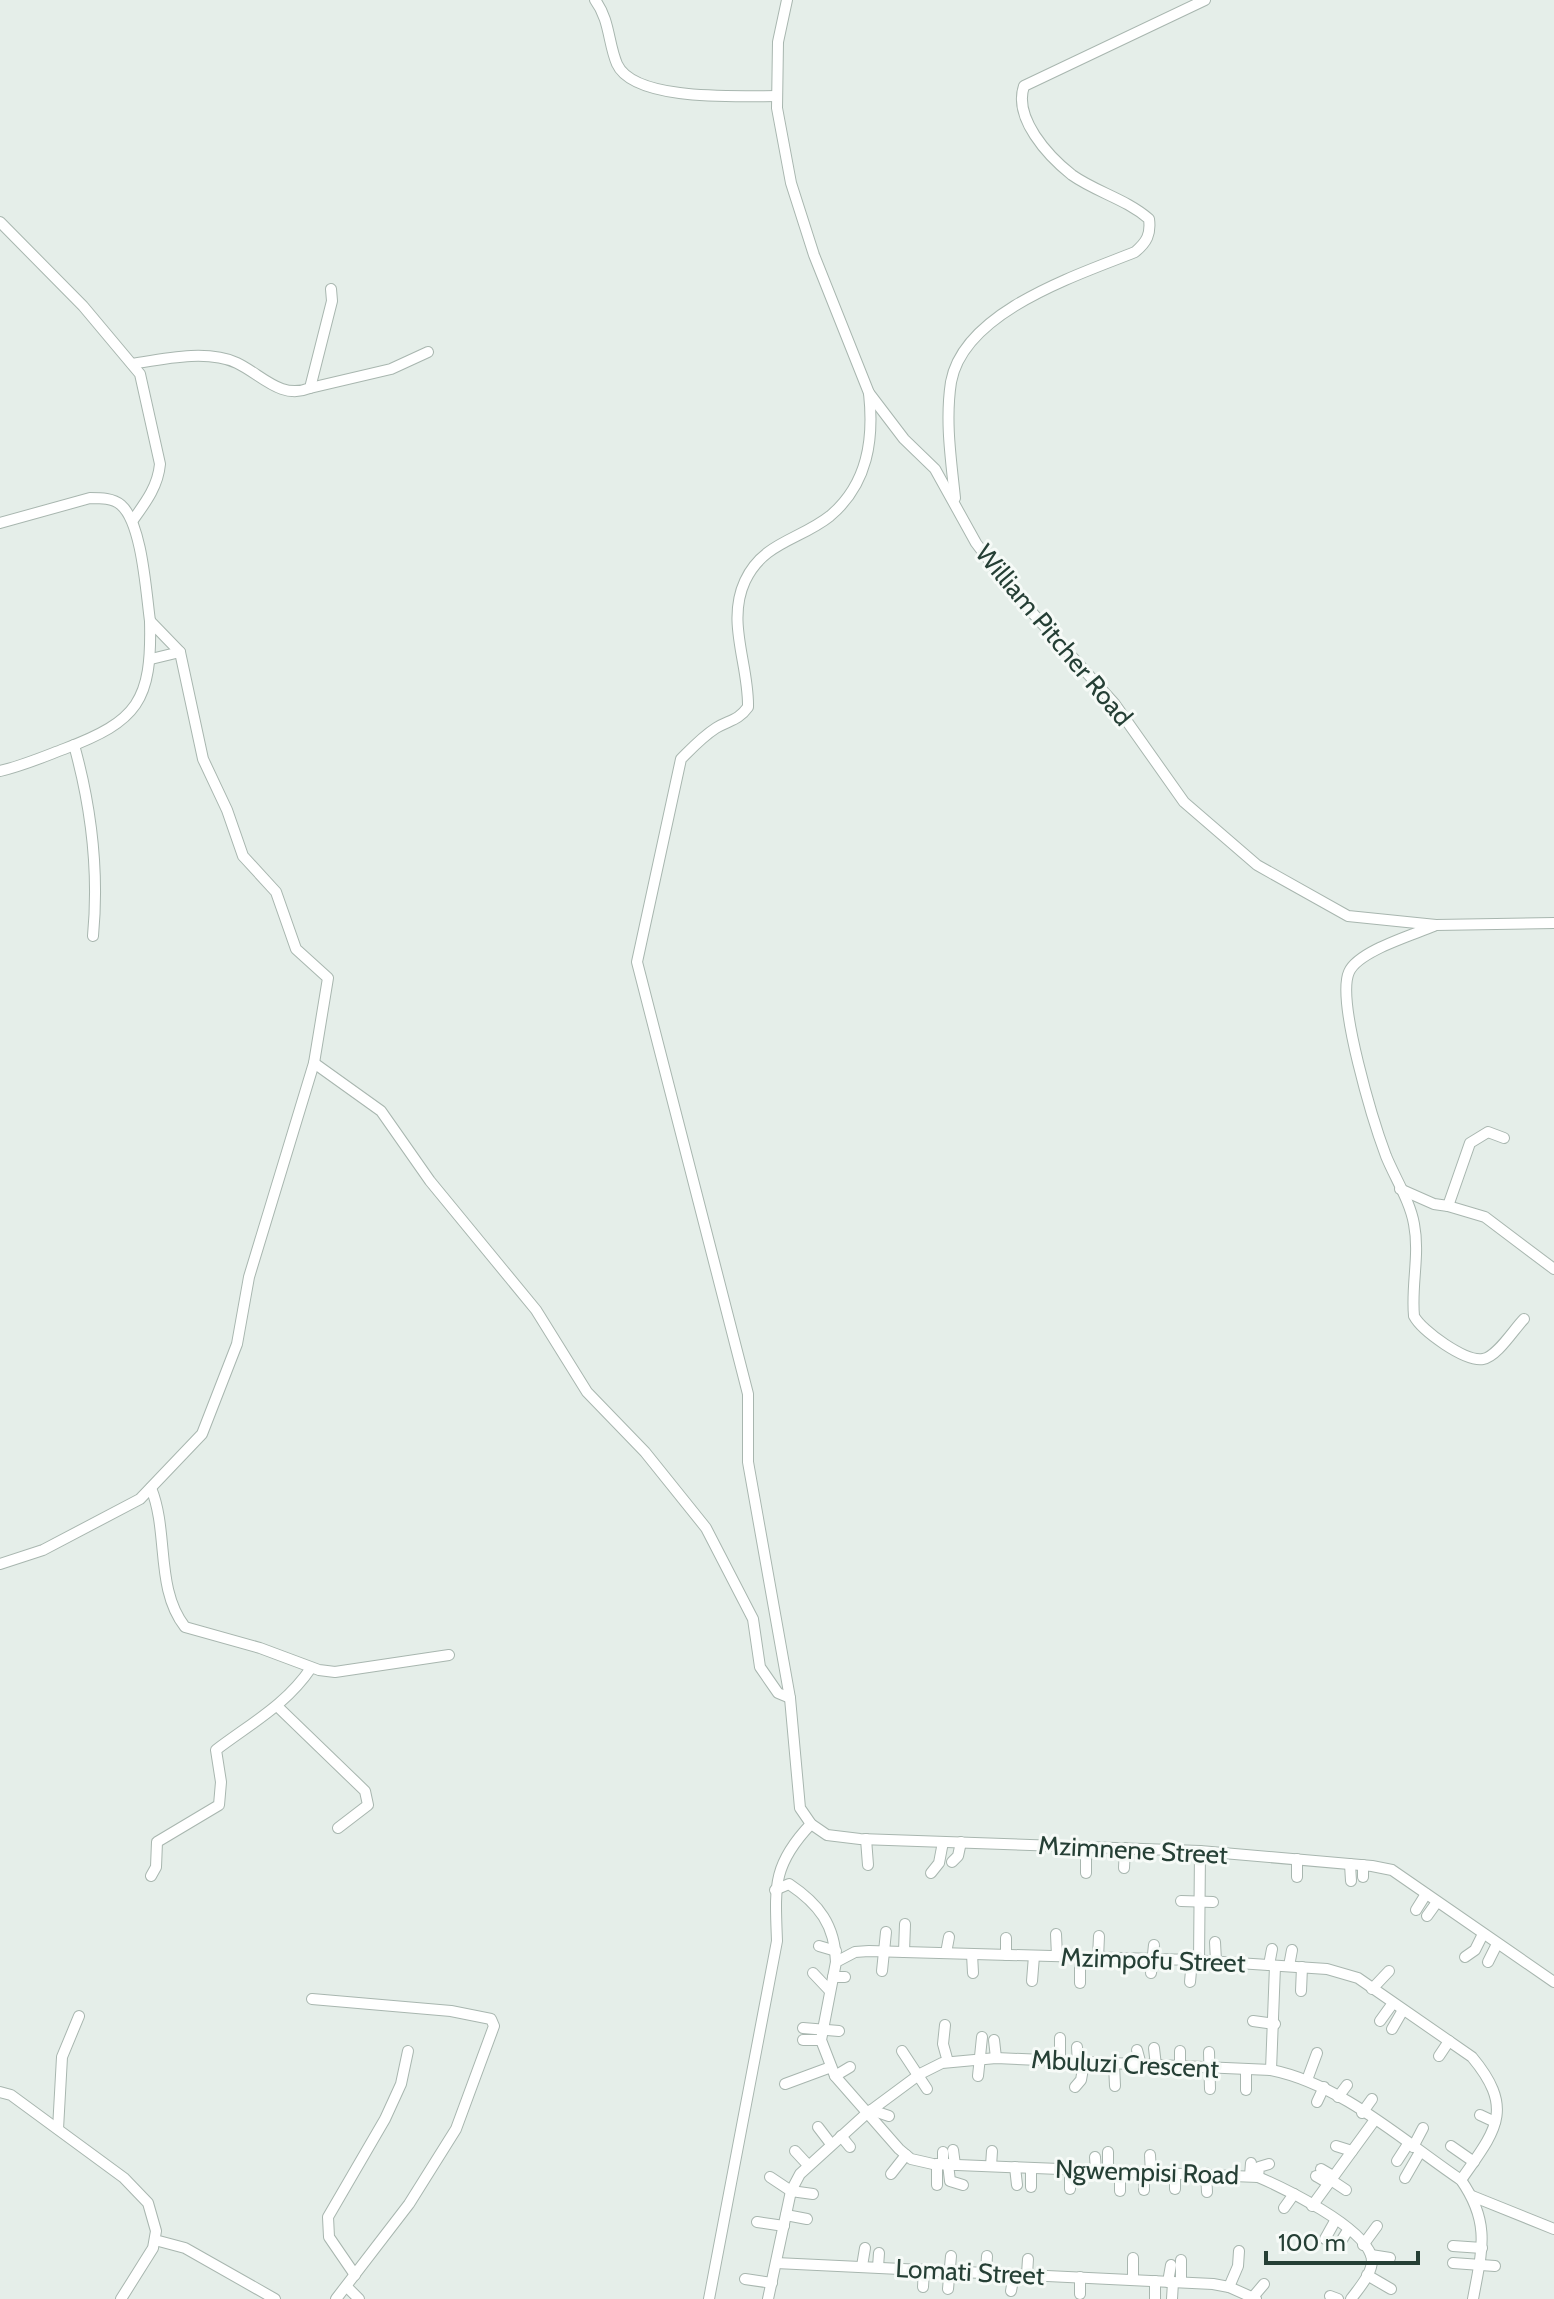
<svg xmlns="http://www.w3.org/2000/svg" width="1554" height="2299" viewBox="0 0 1554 2299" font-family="Cabin,sans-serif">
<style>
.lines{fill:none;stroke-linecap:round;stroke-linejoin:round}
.minor-casing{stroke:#a8b6af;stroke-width:12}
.minor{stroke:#fff;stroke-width:10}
.labels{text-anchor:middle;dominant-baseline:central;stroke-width:6;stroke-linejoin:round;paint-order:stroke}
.street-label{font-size:26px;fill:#253f35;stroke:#f6faf7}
</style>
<rect width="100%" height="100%" fill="#e5eee9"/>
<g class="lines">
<defs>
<g id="minor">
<path d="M595,0C610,20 608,43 617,64C634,102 741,96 777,96"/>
<path d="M787,0L778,42L777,108L791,183L814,255L869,393L904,439L935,469L976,543L1009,587L1114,703L1184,802L1257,865L1348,916L1436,925L1554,923"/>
<path d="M0,222L83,306L140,374L160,464C158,486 146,502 133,520"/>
<path d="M132,364C163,359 207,349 237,363C262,375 281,400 310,388L332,301L331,289"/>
<path d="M310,388L391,369L428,352"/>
<path d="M869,393C874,439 868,484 830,516C800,540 763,542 745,581C726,622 749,665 748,707C738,721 729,720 716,728C702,737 692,748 681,759L637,962L748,1394V1462L790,1698L800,1808L811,1824L827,1835L860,1839L1200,1851L1372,1866L1392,1870L1554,1982"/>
<path d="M955,498C951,459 945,421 951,382C964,311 1078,275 1135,252C1147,242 1151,234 1149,219C1126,199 1096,192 1072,175C1048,156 1013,118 1024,86L1205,0"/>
<path d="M0,523L90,498C101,498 113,498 121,505C142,523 146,592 150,621"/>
<path d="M151,659L180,652"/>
<path d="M74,745C91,806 99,872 93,936"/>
<path d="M0,771C22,766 43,757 64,749C138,721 152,701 150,621L180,652L203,759L227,810L243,856L276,892L296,949L328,978L314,1063L249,1277L237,1344L202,1434L140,1499L43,1550L0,1564"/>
<path d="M1434,926C1413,935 1358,951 1349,972C1336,1001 1374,1124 1386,1156C1395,1178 1410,1201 1414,1224C1420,1255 1411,1285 1414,1316C1422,1331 1465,1362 1483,1359C1497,1357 1514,1329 1524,1319"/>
<path d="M314,1063L381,1111L430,1181L536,1310L587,1392L645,1452L706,1528L753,1619L760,1667L778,1693L790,1698"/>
<path d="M1400,1189L1434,1204L1448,1206L1470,1143L1488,1132L1504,1138"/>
<path d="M1448,1206L1485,1217L1554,1269"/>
<path d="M151,1488C169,1532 155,1589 185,1627L260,1648L319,1670L335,1672L449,1655"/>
<path d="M277,1706L365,1791L368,1805L338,1828"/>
<path d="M866,1839L868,1865"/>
<path d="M1086,1847V1873"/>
<path d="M952,1862L958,1856L961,1842"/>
<path d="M1350,1864L1351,1881"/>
<path d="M1363,1865V1877"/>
<path d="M1124,1868L1125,1848"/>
<path d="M931,1873L939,1863L943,1842"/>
<path d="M151,1876L156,1867L157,1842L219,1805L221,1782L216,1750C250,1724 286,1705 311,1668"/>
<path d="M1297,1877V1859"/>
<path d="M775,1890L789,1884C819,1904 835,1925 836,1962"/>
<path d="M1181,1901L1213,1902"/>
<path d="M1416,1910L1426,1894"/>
<path d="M1427,1916L1437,1902"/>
<path d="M1056,1934L1057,1956"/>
<path d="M1006,1938V1955"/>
<path d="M1215,1942L1216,1961"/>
<path d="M819,1946L836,1951"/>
<path d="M904,1952L905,1924"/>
<path d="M946,1953L949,1937"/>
<path d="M972,1954L973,1973"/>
<path d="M1080,1957V1983"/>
<path d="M1465,1957L1475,1950L1483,1934"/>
<path d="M1098,1958L1099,1936"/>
<path d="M1199,1961L1200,1851"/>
<path d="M1488,1962L1497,1944"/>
<path d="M1269,1965L1272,1949"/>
<path d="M1289,1966L1292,1950"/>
<path d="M882,1971L886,1932"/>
<path d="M813,1973L830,1991"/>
<path d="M1151,1973L1154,1945"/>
<path d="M833,1977H845"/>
<path d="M1032,1981L1034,1956"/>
<path d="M1190,1982L1192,1960"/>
<path d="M1372,1989L1389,1971"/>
<path d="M1301,1991L1302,1967"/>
<path d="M312,1999L451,2011L491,2019L494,2026L456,2129L409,2204L336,2299"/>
<path d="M1253,2021L1275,2024"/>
<path d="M1380,2021L1393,2003"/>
<path d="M945,2025L943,2044L948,2062"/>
<path d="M803,2028L839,2031"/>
<path d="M1392,2029L1403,2010"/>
<path d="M1060,2038V2062"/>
<path d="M803,2040H821"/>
<path d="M994,2040L996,2058"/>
<path d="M1077,2047L1078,2064"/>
<path d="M1154,2048L1156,2066"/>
<path d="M1137,2050L1141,2065"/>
<path d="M902,2051L927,2089"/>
<path d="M1180,2051V2068"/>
<path d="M1209,2052L1210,2089"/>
<path d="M1439,2056L1449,2041"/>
<path d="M1114,2064L1115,2086"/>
<path d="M1271,2070L1275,1966"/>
<path d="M835,2076L850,2067"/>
<path d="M978,2076L982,2037"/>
<path d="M1307,2080L1317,2053"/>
<path d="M785,2084L831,2067"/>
<path d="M1075,2087L1081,2080L1084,2063"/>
<path d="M1246,2090V2070"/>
<path d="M0,2092L11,2095L124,2178L148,2203L156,2231L153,2248L121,2299"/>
<path d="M1338,2097L1347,2085"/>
<path d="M1317,2102L1324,2087"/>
<path d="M871,2110L889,2116"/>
<path d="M1362,2113L1372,2099"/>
<path d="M1480,2115L1495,2122"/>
<path d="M818,2127L831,2144"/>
<path d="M58,2129L62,2057L79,2016"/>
<path d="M841,2136L850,2147"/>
<path d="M1336,2146L1352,2151"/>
<path d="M1451,2146L1474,2162"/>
<path d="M1413,2147L1423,2128"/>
<path d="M953,2150L955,2165"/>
<path d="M795,2151L808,2165"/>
<path d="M943,2152V2164"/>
<path d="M1150,2155L1151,2173"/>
<path d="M1095,2157L1096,2171"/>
<path d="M1397,2161L1408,2144"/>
<path d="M937,2164V2185"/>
<path d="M948,2164L950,2181L963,2185"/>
<path d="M991,2166L992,2151"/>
<path d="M1015,2167L1017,2185"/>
<path d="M1321,2169L1333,2176"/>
<path d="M1070,2170V2189"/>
<path d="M1108,2171V2152"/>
<path d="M1144,2173V2190"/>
<path d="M1206,2173L1207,2192"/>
<path d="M891,2174L906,2155"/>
<path d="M1175,2174V2189"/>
<path d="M1250,2176L1251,2163"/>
<path d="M1316,2176L1328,2183"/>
<path d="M770,2177L791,2191L813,2194"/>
<path d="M1258,2177L1259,2167L1269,2164"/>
<path d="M1405,2178L1420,2152"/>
<path d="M1331,2180L1346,2190"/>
<path d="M1031,2187V2168"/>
<path d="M1120,2191V2172"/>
<path d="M1472,2196L1554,2229"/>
<path d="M1312,2206L1374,2121"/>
<path d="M1284,2208L1294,2194"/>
<path d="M786,2215L807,2219"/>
<path d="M757,2222L784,2226"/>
<path d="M1325,2239L1335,2221"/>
<path d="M155,2240L185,2248L275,2299"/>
<path d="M1363,2245L1377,2226"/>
<path d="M1453,2246L1482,2248"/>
<path d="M1337,2248L1348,2230"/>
<path d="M1371,2255L1390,2258"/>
<path d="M1133,2258V2280"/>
<path d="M1181,2260V2282"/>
<path d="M776,2263L1213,2284L1229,2287L1256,2299"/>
<path d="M1453,2263L1495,2266"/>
<path d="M862,2266L865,2248"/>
<path d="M878,2267L879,2253"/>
<path d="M986,2272L987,2256"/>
<path d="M1027,2274L1028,2259"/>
<path d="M355,2275L329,2237L328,2217L385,2119L401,2084L408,2051"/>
<path d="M1367,2275L1391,2289"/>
<path d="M745,2279L772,2283"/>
<path d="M1155,2281V2299"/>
<path d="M1168,2282L1171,2265"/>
<path d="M923,2287L924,2269"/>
<path d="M1229,2287L1238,2266L1239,2251"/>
<path d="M348,2288L359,2299"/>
<path d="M948,2289L951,2256"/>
<path d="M1011,2291L1014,2274"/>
<path d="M1080,2294V2277"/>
<path d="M1330,2296L1338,2299"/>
<path d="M1253,2297L1264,2284"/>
<path d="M709,2299L777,1941C775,1887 772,1865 811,1824"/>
<path d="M768,2299L791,2191L800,2174L866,2114L920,2074L942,2063L996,2058L1271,2070C1341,2084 1402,2140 1461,2180C1491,2223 1482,2250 1473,2299"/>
<path d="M1172,2299L1173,2282"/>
<path d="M1351,2299C1359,2288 1376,2270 1371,2255C1360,2225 1286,2189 1258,2177L933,2164L911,2159L899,2149L835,2076L821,2040L836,1962L855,1952L869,1951L1192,1960L1327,1969L1358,1978L1472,2057C1516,2110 1495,2131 1461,2180"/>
</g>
</defs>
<use href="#minor" class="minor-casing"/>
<use href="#minor" class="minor"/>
</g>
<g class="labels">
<g class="street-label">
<text transform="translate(1054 635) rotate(50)">William Pitcher Road</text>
<text transform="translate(1133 1850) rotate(3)">Mzimnene Street</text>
<text transform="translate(1153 1960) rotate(2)">Mzimpofu Street</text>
<text transform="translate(1125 2064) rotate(3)">Mbuluzi Crescent</text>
<text transform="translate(1147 2172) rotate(2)">Ngwempisi Road</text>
<text transform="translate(970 2272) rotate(3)">Lomati Street</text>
</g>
</g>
<path d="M1266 2251v12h152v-12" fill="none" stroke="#253f35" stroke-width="4"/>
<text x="1278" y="2251" font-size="24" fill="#253f35" stroke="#f6faf7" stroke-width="6" paint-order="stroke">100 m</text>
</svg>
